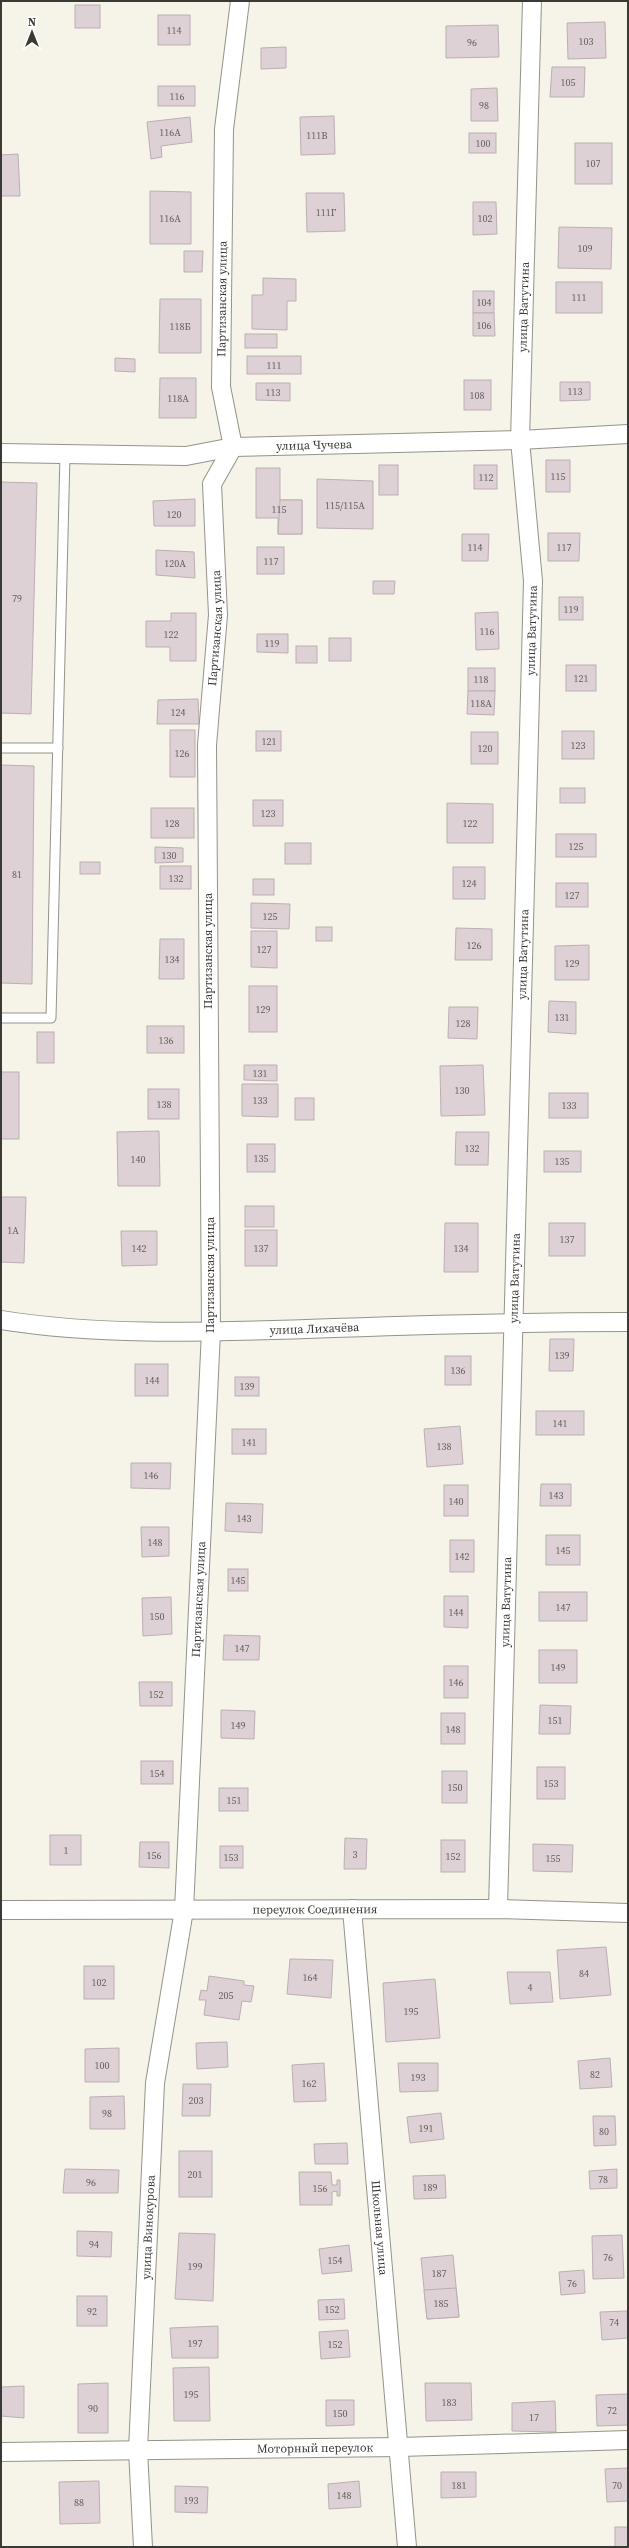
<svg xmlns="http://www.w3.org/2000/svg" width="629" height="2548" viewBox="0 0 629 2548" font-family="'Source Serif 4',serif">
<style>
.building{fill:#ddd1d5;stroke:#bbafb2}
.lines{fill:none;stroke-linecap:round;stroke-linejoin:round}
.lane-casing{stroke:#959389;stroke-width:11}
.street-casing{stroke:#959389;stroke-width:20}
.lane{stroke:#fff;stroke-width:9}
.street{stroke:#fff;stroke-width:18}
.labels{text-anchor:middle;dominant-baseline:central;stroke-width:3;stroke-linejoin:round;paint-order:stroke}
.number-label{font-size:10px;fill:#635f5d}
.street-label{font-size:12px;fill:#3a3935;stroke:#fff}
</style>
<rect width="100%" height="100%" fill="#f6f3e8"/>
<g class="building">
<rect x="75" y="5" width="25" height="23"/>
<rect x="158" y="15" width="32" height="30"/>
<path d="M605,22L606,58L568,59L567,23Z"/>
<path d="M498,25L499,57L446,58V26Z"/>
<path d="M286,47V68L261,69V48Z"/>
<path d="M552,67H585L584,97H550Z"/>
<rect x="158" y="86" width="37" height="20"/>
<path d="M497,88L498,121H471V89Z"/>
<path d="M334,116L335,154L301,155L300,117Z"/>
<path d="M190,117L192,142L161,146L162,157L151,159L147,122Z"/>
<rect x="469" y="133" width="27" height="20"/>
<rect x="575" y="143" width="37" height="41"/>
<path d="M18,154L20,196H1V155Z"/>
<path d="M150,191L191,192V244H150Z"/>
<path d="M306,193H344L345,231L307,232Z"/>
<path d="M473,202H496L497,234L473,235Z"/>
<path d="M559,227L612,228L611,269L558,268Z"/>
<path d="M184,251H203L202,272H184Z"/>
<path d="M263,278L296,279V301H287V330L252,329V295H263Z"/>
<rect x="556" y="282" width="46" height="31"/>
<rect x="473" y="291" width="21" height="22"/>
<path d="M160,299H201V353H159Z"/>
<path d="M473,313H494L495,336H473Z"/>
<rect x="245" y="334" width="32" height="14"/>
<rect x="247" y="356" width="54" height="18"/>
<path d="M115,358L135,359V372L115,371Z"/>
<path d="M160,378H196V418H159Z"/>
<rect x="464" y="380" width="27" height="30"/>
<path d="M560,382H590V400L560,401Z"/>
<path d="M256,383H290V401L256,400Z"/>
<rect x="546" y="460" width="24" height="32"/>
<rect x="379" y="465" width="19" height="30"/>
<rect x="474" y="465" width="23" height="24"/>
<path d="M256,468H280V500H302V534H278V518H256Z"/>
<path d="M317,479L373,481V529L317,528Z"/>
<path d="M1,482L37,483L31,714L1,713Z"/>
<path d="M195,499V526H154L153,501Z"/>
<path d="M280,500H302V534H278Z"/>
<path d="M548,533H580L579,561H548Z"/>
<path d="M462,534H489L488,561H462Z"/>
<rect x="257" y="547" width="27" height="27"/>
<path d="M156,550L194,552L195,578L156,575Z"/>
<path d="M373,581H395L394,594H373Z"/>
<rect x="559" y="597" width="24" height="23"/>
<path d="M498,612L499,649L476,650L475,613Z"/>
<path d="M171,613H196V661H170V647H146V621H171Z"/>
<path d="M257,634H288V653L257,652Z"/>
<rect x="329" y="638" width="22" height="23"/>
<rect x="296" y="646" width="21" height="17"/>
<rect x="566" y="665" width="30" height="26"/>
<rect x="468" y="668" width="27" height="23"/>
<path d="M468,691H495L494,715L467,714Z"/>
<path d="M198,699L199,724H157L158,700Z"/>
<rect x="170" y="730" width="25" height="47"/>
<rect x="256" y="731" width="25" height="20"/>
<rect x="562" y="731" width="32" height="28"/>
<rect x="471" y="732" width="27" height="32"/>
<path d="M1,765L34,766L32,984L1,983Z"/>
<rect x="560" y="788" width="25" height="15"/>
<rect x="253" y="800" width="30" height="26"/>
<path d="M447,803L493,804V843H447Z"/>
<rect x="151" y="808" width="43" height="30"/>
<rect x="556" y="834" width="40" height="23"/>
<rect x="285" y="843" width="26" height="21"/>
<path d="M155,847L183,848V862L155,863Z"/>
<rect x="80" y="862" width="20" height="12"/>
<rect x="160" y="866" width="31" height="23"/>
<rect x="453" y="867" width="32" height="32"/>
<rect x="253" y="879" width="21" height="16"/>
<rect x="556" y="883" width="32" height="24"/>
<path d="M251,903L290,904L289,929L251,928Z"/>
<rect x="316" y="927" width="16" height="14"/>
<path d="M456,928L492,929V960H455Z"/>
<path d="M251,931H277V968L251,967Z"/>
<path d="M160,939H184V979H159Z"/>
<path d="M589,945V980H555V946Z"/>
<rect x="249" y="986" width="28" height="46"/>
<path d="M549,1001L576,1002V1034L548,1032Z"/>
<path d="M449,1007H478L477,1039L448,1038Z"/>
<rect x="147" y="1026" width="37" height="27"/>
<rect x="37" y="1032" width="17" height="31"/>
<path d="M244,1065H277V1081L244,1080Z"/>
<path d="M483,1065L485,1115L441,1116L440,1066Z"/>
<rect x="1" y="1072" width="18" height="67"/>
<path d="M242,1084H278V1117L242,1116Z"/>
<rect x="148" y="1089" width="31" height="30"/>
<rect x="549" y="1093" width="39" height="25"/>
<rect x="295" y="1098" width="19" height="22"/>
<path d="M159,1131L160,1186H118L117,1132Z"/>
<path d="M456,1132H489L488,1165H455Z"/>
<rect x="247" y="1144" width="28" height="28"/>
<rect x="544" y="1151" width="37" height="21"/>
<path d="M1,1197H26L24,1263L1,1262Z"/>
<rect x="245" y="1206" width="29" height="21"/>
<path d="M445,1223H478V1272H444Z"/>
<rect x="549" y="1223" width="36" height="33"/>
<rect x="245" y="1230" width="32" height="36"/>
<path d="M121,1231H157V1265L122,1266Z"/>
<path d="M550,1339H574L573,1371H549Z"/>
<rect x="445" y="1356" width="26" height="29"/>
<rect x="135" y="1364" width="33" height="32"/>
<rect x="235" y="1377" width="24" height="19"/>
<rect x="536" y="1411" width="48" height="24"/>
<path d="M460,1426L463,1464L427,1467L424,1429Z"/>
<rect x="232" y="1429" width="34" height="25"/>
<path d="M131,1463H171L170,1489L131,1488Z"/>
<path d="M541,1484H571V1506H540Z"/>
<rect x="444" y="1485" width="24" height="31"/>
<path d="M226,1503L263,1504L262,1533L225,1531Z"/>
<path d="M141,1527H169V1556L142,1557Z"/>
<rect x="546" y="1535" width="34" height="30"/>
<rect x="450" y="1540" width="24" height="32"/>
<rect x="228" y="1569" width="20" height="22"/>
<rect x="539" y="1592" width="48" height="29"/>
<path d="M444,1596H468V1628L444,1627Z"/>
<path d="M171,1597L172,1634L143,1636L142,1598Z"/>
<path d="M224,1635L260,1636L259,1660H223Z"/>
<rect x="539" y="1650" width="38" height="33"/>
<rect x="444" y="1666" width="24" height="32"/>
<path d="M139,1682H172V1706H140Z"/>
<path d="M540,1705L571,1706L570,1734H539Z"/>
<path d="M221,1710L255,1711L254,1739L221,1738Z"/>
<rect x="441" y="1713" width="24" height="31"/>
<rect x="141" y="1761" width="32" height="23"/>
<rect x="537" y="1767" width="28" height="32"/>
<rect x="442" y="1771" width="25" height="32"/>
<rect x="219" y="1788" width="29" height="23"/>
<rect x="50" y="1835" width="31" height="30"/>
<path d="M345,1838L367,1839L366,1869H344Z"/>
<rect x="441" y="1840" width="24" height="32"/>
<path d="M140,1842H169V1868L139,1867Z"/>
<path d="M533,1844L573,1845L572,1872L533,1871Z"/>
<rect x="220" y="1846" width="23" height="22"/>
<path d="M606,1947L611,1995L560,1999L557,1950Z"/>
<path d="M290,1959L333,1960L331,1998L287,1994Z"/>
<rect x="84" y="1966" width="30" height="33"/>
<path d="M507,1972H550L553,2002L510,2004Z"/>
<path d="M209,1976L244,1981V1985L254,1986L251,2002L242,2001L239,2020L204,2015L206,2000H199L201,1990L207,1991Z"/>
<path d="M435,1979L440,2038L386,2042L383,1983Z"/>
<path d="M227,2042L228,2067L197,2069L196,2043Z"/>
<path d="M119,2048V2082H85V2049Z"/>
<path d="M610,2058L612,2087L580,2089L578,2061Z"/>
<path d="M324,2063L326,2101L294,2102L292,2065Z"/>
<path d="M398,2063H438V2091L400,2092Z"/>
<path d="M183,2084H211L210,2116H182Z"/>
<path d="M124,2096L125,2129H90V2097Z"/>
<path d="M441,2113L444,2139L410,2143L407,2117Z"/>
<path d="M593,2116H615L616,2145L594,2146Z"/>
<path d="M347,2143L348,2164H315L314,2144Z"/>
<rect x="179" y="2151" width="33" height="46"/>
<path d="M65,2169L119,2170L118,2193H63Z"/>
<path d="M617,2169V2188L590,2189L589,2171Z"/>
<path d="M299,2172H331L332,2185H337V2180H340V2196H337V2191L332,2192V2205H300Z"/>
<path d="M445,2175L446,2198L414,2199L413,2176Z"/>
<path d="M77,2231L112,2232L111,2257L77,2256Z"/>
<path d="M179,2233L215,2234L213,2301L175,2299Z"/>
<path d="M622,2235L624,2278L593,2279L592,2236Z"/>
<path d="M349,2245L352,2271L322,2274L319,2249Z"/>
<path d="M453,2255L459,2317L427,2319L421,2258Z"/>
<path d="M584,2270L585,2293L561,2295L559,2272Z"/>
<path d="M456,2288L459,2317L427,2319L424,2290Z"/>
<rect x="77" y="2296" width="30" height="30"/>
<path d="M344,2299L345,2319L319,2320L318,2300Z"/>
<path d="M627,2311L628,2338L602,2340L600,2312Z"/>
<path d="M218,2326V2358H172L170,2328Z"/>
<path d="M348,2330L350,2357L321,2359L319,2332Z"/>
<path d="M209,2367L210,2421H174L173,2368Z"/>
<path d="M108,2383V2433H78V2384Z"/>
<path d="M425,2383H471L472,2420L426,2421Z"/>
<path d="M24,2386V2418L1,2416V2387Z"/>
<path d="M628,2394V2425L597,2426L596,2395Z"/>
<path d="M326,2400H354V2425L326,2426Z"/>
<path d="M555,2401L556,2432L512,2431V2403Z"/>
<path d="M628,2468V2501L607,2502L605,2469Z"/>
<path d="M441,2472H476V2497L441,2498Z"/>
<path d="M99,2481L100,2523L60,2524L59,2482Z"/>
<path d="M359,2481L361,2507L329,2509L328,2484Z"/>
<path d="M175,2486L208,2487L207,2513L175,2512Z"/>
<rect x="615" y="2527" width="13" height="20"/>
</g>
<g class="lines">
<defs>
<g id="lane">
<path d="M1,748H58"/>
<path d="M1,1018H51L65,455"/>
</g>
<g id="street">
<path id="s1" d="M1,453L186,456L233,447L520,440L628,434"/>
<path id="s2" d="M1,1320C101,1336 205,1332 306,1329C414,1325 521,1322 628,1322"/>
<path id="s3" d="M352,1909L407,2547"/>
<path id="s4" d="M498,1909L533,581L520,440L532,1"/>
<path id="s5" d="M1,1910L498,1909L628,1913"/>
<path id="s6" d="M1,2452L400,2447L628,2440"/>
<path id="s7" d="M143,2547L138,2450L155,2083L184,1910L211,1331L207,745L218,615L212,484L233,447L221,387L224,129L240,1"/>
</g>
</defs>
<use href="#lane" class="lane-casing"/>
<use href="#street" class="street-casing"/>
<use href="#lane" class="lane"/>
<use href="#street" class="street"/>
</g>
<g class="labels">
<g class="number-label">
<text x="174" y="30">114</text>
<text x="586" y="41">103</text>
<text x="472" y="42">96</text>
<text x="568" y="82">105</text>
<text x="177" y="96">116</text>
<text x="484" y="105">98</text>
<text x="170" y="132">116А</text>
<text x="317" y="135">111В</text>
<text x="483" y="143">100</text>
<text x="593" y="163">107</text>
<text x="326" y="212">111Г</text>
<text x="170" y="218">116А</text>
<text x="485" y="218">102</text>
<text x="585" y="248">109</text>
<text x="579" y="297">111</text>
<text x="484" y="302">104</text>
<text x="484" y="325">106</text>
<text x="180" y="326">118Б</text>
<text x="274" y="365">111</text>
<text x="575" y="391">113</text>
<text x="273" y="392">113</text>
<text x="477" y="395">108</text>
<text x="178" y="398">118А</text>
<text x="558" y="476">115</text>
<text x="486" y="477">112</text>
<text x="345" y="505">115/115А</text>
<text x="279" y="509">115</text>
<text x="174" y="514">120</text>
<text x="475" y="547">114</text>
<text x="564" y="547">117</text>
<text x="271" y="561">117</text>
<text x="175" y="563">120А</text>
<text x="17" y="598">79</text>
<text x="571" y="609">119</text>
<text x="487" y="631">116</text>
<text x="171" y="634">122</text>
<text x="272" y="643">119</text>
<text x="581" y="678">121</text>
<text x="481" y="679">118</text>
<text x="481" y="703">118А</text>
<text x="178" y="712">124</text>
<text x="269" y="741">121</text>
<text x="578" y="745">123</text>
<text x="485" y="748">120</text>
<text x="182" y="753">126</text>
<text x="268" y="813">123</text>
<text x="172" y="823">128</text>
<text x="470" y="823">122</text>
<text x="576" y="846">125</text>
<text x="169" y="855">130</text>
<text x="17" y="874">81</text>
<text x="176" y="878">132</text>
<text x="469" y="883">124</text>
<text x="572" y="895">127</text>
<text x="270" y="916">125</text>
<text x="474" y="945">126</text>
<text x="264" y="949">127</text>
<text x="172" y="959">134</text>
<text x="572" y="963">129</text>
<text x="263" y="1009">129</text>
<text x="562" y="1017">131</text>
<text x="463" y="1023">128</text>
<text x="166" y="1040">136</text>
<text x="260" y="1073">131</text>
<text x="462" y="1090">130</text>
<text x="260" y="1100">133</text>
<text x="164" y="1104">138</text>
<text x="569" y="1105">133</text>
<text x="472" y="1148">132</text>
<text x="261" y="1158">135</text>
<text x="138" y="1159">140</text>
<text x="562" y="1161">135</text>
<text x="13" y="1230">1А</text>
<text x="567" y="1239">137</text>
<text x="139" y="1248">142</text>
<text x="261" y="1248">137</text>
<text x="461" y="1248">134</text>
<text x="562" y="1355">139</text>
<text x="458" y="1370">136</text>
<text x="152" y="1380">144</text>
<text x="247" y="1386">139</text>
<text x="560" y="1423">141</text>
<text x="249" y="1442">141</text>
<text x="444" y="1446">138</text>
<text x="151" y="1475">146</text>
<text x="556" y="1495">143</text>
<text x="456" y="1501">140</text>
<text x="244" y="1518">143</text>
<text x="155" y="1542">148</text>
<text x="563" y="1550">145</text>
<text x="462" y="1556">142</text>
<text x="238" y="1580">145</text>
<text x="563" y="1607">147</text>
<text x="456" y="1612">144</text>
<text x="157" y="1616">150</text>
<text x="242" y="1648">147</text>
<text x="558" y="1667">149</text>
<text x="456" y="1682">146</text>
<text x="156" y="1694">152</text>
<text x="555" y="1720">151</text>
<text x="238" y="1725">149</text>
<text x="453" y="1729">148</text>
<text x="157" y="1773">154</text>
<text x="551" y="1783">153</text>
<text x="455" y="1787">150</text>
<text x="234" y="1800">151</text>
<text x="66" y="1850">1</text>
<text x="355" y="1854">3</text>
<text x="154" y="1855">156</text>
<text x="453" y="1856">152</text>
<text x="231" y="1857">153</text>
<text x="553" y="1858">155</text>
<text x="584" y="1973">84</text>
<text x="310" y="1977">164</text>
<text x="99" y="1982">102</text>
<text x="530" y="1987">4</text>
<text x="226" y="1995">205</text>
<text x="411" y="2011">195</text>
<text x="102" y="2065">100</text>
<text x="595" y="2074">82</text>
<text x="418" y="2077">193</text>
<text x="309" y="2083">162</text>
<text x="196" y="2100">203</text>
<text x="107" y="2113">98</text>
<text x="426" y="2128">191</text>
<text x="604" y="2131">80</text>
<text x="195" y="2174">201</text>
<text x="603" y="2179">78</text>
<text x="91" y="2182">96</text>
<text x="430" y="2187">189</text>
<text x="320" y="2188">156</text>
<text x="94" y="2244">94</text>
<text x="608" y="2257">76</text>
<text x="335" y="2260">154</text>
<text x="195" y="2266">199</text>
<text x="439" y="2273">187</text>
<text x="572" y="2283">76</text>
<text x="441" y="2303">185</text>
<text x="332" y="2309">152</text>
<text x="92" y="2311">92</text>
<text x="614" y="2322">74</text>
<text x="195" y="2343">197</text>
<text x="335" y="2344">152</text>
<text x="191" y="2394">195</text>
<text x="449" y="2402">183</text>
<text x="93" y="2408">90</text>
<text x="612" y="2410">72</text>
<text x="340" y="2413">150</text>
<text x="534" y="2417">17</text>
<text x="459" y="2485">181</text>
<text x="617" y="2485">70</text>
<text x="344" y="2495">148</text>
<text x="191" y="2500">193</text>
<text x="79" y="2502">88</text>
</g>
<g class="street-label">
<text stroke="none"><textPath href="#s7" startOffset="2259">Партизанская улица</textPath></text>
<text stroke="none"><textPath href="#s4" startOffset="1603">улица Ватутина</textPath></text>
<text stroke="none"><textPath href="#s1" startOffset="314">улица Чучева</textPath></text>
<text stroke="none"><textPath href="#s7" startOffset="1923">Партизанская улица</textPath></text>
<text stroke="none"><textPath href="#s4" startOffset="1279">улица Ватутина</textPath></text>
<text transform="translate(208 951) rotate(-90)">Партизанская улица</text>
<text stroke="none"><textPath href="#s4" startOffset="955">улица Ватутина</textPath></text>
<text transform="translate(210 1275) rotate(-90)">Партизанская улица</text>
<text stroke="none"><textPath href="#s4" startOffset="631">улица Ватутина</textPath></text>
<text stroke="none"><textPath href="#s2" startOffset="314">улица Лихачёва</textPath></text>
<text stroke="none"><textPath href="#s7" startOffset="951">Партизанская улица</textPath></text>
<text stroke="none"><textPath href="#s4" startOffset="307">улица Ватутина</textPath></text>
<text stroke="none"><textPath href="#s5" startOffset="314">переулок Соединения</textPath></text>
<text stroke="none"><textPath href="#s7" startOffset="320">улица Винокурова</textPath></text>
<text stroke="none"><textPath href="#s3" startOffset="320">Школьная улица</textPath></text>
<text stroke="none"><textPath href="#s6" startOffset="314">Моторный переулок</textPath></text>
</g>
</g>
<rect width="629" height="2548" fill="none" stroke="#3a3935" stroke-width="4"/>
<g transform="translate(32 32)" stroke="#ffffff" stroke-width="3" paint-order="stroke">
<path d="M0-3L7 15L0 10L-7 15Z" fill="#3a3935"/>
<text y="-6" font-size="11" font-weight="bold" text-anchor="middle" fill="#3a3935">N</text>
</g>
</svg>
